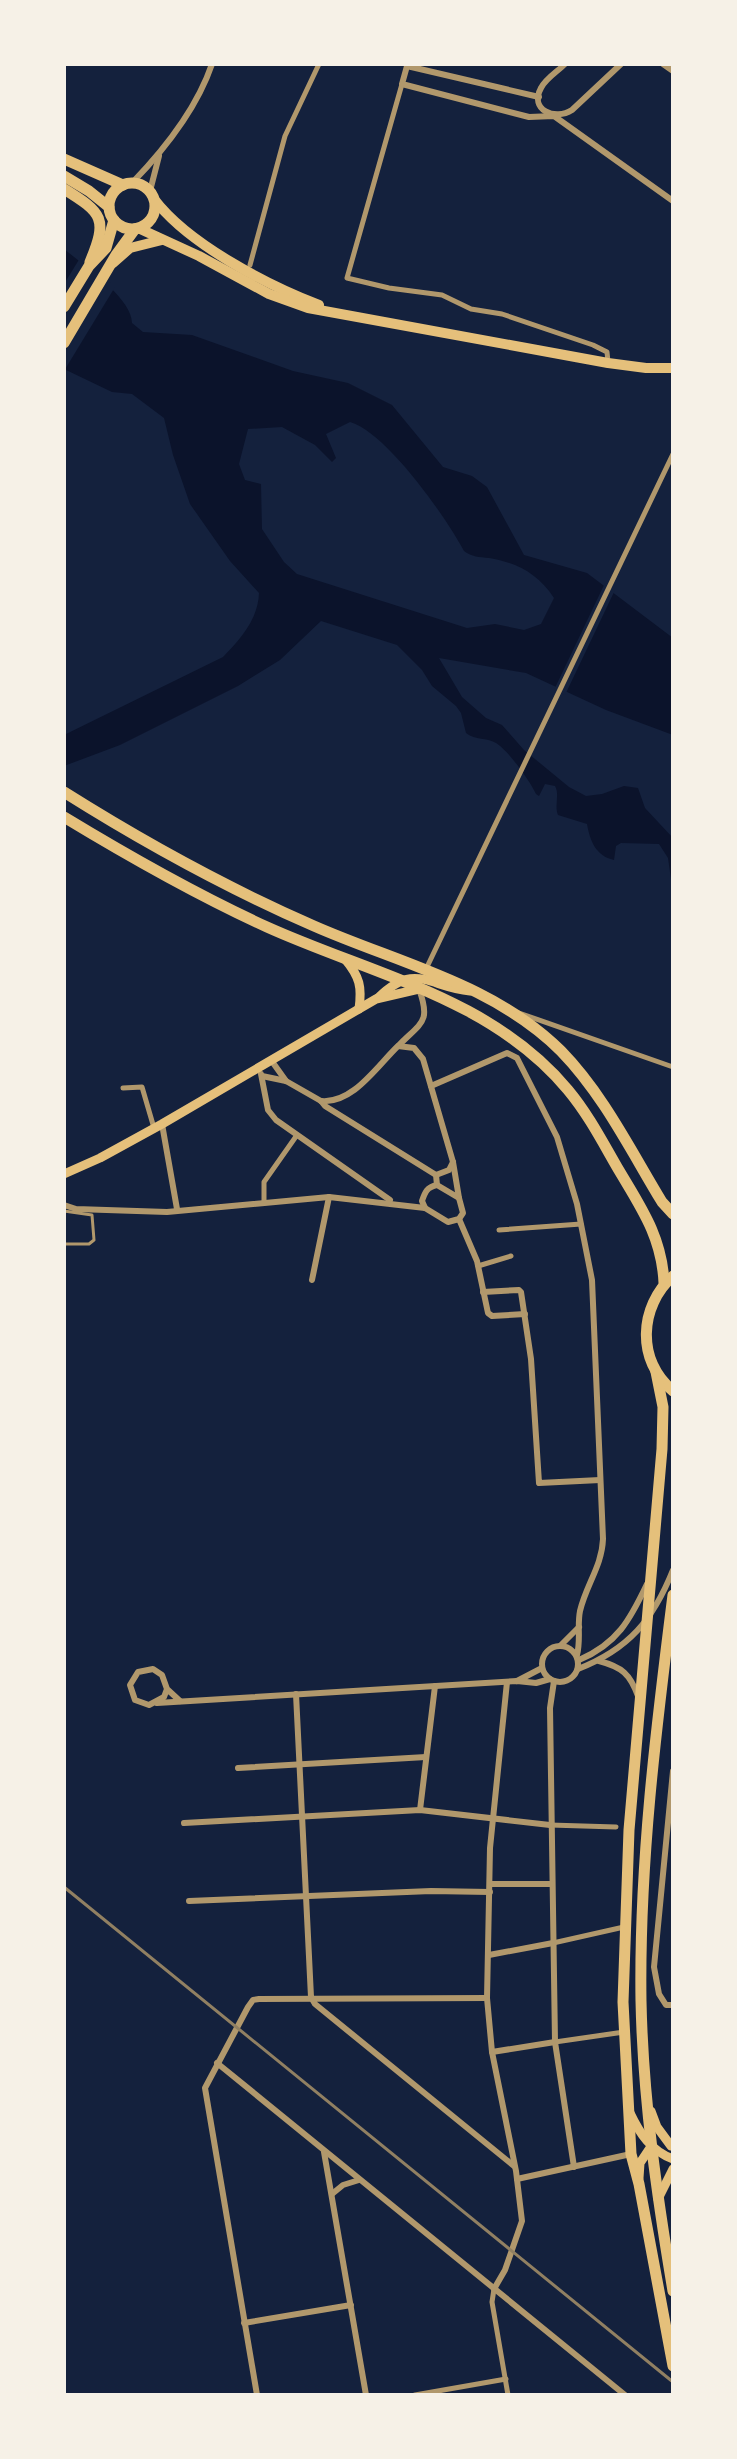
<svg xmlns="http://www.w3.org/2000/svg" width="737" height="2459" viewBox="0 0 737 2459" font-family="'Open Sans',sans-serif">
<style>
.water{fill:#0b132b;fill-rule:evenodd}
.pier{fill:#14213d}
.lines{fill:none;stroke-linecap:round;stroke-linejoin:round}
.stream{stroke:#0b132b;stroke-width:3}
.service{stroke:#b1986c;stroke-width:3}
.pedestrian{stroke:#b1986c;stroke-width:5}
.minor{stroke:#b1986c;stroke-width:6}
.secondary{stroke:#e5c07b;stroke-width:9}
.primary{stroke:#e5c07b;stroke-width:10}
.trunk{stroke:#e5c07b;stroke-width:11}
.rail{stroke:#918062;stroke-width:3}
</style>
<rect width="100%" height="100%" fill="#14213d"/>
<path class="water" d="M64,249C83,265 132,298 132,323L143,332L192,335L293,371L348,383L392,405L443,467L472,476L487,487L524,555L587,573L673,638V735L606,710L526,673L439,658L462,697L486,718L502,725L524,750L569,787L586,796L602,794L624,786L638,788L645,808L673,838V893L668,858L659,844L621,843L616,846L614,860C596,856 590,841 587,824L558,815C554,805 560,795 555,786L545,784L539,796L536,794C530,781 508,750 496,743C486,737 476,741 466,733L461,713L456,706L432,686L422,670L397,645L321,621L280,660L238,686L120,745L64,766V735L223,657C240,639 258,620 259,593L230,561L190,504L173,455L164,418L132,394L112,392L64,369ZM350,422C386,432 446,517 464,551C472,557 479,557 489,558C518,563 538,574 554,598L541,624L524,630L495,624L467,628L297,574L284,562L262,529L261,484L245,480L239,464L248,429L282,427L315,445L332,462L336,458L326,434Z"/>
<g class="pier">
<path d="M80,258L115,287L64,371V284Z"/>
<path d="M605,583L615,590L565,695L554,690Z"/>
</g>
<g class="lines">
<path class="stream" d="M64,2324V2331"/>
<path class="service" d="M64,1211L92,1215L94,1240L89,1244H64"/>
<g class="pedestrian">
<path d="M402,84L347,278L389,288L442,295L471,309L502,314L593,345L607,352L608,362"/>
<path d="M250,265L285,136L319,64"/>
<path d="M426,969L673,454"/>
<path d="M519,1013L673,1067"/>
<path d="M123,1088L142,1087L154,1128"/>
<path d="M264,1202V1182L297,1135"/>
<path d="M499,1230L581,1224"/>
<path d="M478,1266L511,1256"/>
<path d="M550,1825L616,1827"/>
<path d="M553,1943L624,1927"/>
<path d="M555,2042L624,2032"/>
<path d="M494,2289L492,2302L508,2395"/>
<path d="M415,2395L506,2379"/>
</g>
<g class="minor">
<path d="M565,64C558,71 545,79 541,88C529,110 555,121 572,110L621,64"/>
<path d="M663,64L673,71"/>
<path d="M539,97L407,66L402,84L529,117L554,116L673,201"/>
<path d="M132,183C164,150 197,108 212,64"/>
<path d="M150,191L159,156"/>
<path d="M399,1045C422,1022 431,1022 419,989"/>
<path d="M271,1060L286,1081"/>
<path d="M261,1074L268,1110L276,1120L390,1200"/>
<path d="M262,1076L286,1081L321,1101L325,1106L436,1175L437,1185"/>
<path d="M431,1086L507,1053L517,1058L557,1137L577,1204L592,1280L603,1539C602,1566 586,1585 580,1611C577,1626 581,1640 577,1655"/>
<path d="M321,1101C353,1104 377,1066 398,1046L414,1048L423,1059L453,1162L459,1198"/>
<path d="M162,1124L177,1209"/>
<path d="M436,1175L449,1170L453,1162"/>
<path d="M437,1185L459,1198L463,1213L459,1219L448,1222L425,1208L422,1201C425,1192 427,1187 437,1185Z"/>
<path d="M64,1205L76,1209L167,1212L329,1197L425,1208"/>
<path d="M459,1219L477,1261L488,1313L492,1316L525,1314"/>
<path d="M312,1280L329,1197"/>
<path d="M483,1292L519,1290L521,1292L531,1359L539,1483L600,1480"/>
<path d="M561,1645L579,1627"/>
<circle cx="560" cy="1664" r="18"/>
<path d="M579,1660C617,1644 630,1620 647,1584"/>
<path d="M599,1661C622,1667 630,1674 638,1696"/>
<path d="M578,1669C629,1649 653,1620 673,1570"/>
<path d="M517,1681L542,1668"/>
<path d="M554,1681L550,1708L555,2042L574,2167"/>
<path d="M167,1689L164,1697L149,1705L135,1700L130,1685L138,1672L153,1669L162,1675L167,1689L180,1701"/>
<path d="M296,1694L311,1997"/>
<path d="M157,1703L517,1681L536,1683L550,1679"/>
<path d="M238,1768L426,1757"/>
<path d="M673,1771L654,1967L659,1994L666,2005H673"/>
<path d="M420,1810L435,1686"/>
<path d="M184,1823L420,1810L550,1825"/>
<path d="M490,1884H551"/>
<path d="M189,1901L431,1891L490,1892"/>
<path d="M489,1955L553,1943"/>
<path d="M311,1997L315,2004L514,2166"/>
<path d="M492,2052L555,2042"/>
<path d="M217,2063L625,2395"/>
<path d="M324,2152L366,2395"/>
<path d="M517,2179L631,2154"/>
<path d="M332,2194L343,2185L359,2180"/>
<path d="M494,2289L505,2270L522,2221L516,2171L492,2052L487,1998L490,1848L507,1682"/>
<path d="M244,2323L351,2305"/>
<path d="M257,2395L205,2088L248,2007L253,2000L259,1999L487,1998"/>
</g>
<g class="secondary">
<path d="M345,959C360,977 362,987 359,1009"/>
<path d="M378,998C415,961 429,987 470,991"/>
<path d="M64,1174L100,1158L162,1124L376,999L419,989"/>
<path d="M651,2111L657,2127L671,2146"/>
<path d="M630,2113C640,2134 651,2151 673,2159"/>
<path d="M639,2178L640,2163L652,2145"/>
<path d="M658,2199L673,2169"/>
</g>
<g class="primary">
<path d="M154,199C188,244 267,285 319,305"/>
<path d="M138,228L199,256L269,294L308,308L608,363L646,368H673"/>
<path d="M113,263L130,248L162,240"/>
</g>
<g class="trunk">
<path d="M64,159L123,185"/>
<path d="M64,176L89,191L109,207"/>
<circle cx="132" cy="206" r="23"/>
<path d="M64,189C103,213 108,219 90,262"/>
<path d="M64,307L89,266L106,248L114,220"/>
<path d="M64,343L116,255L135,229"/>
<path d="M64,792C145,843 227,888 314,926C398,963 494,984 561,1051C603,1094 631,1151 662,1202L673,1214"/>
<path d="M64,817C130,857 197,895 267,927C371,974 492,998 568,1090C588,1114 602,1141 617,1167C640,1206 662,1236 664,1283"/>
<path d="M673,1276C639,1306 636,1361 673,1391"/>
<path d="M656,1372L663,1407L662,1449L629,1830L623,2002L631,2154L639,2184L673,2366"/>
<path d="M673,1595C656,1729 639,1865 641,2001C643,2099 657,2196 673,2291"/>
</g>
<path class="rail" d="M64,1887L673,2382"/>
</g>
<rect width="737" height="2459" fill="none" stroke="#f6f1e7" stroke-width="132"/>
</svg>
